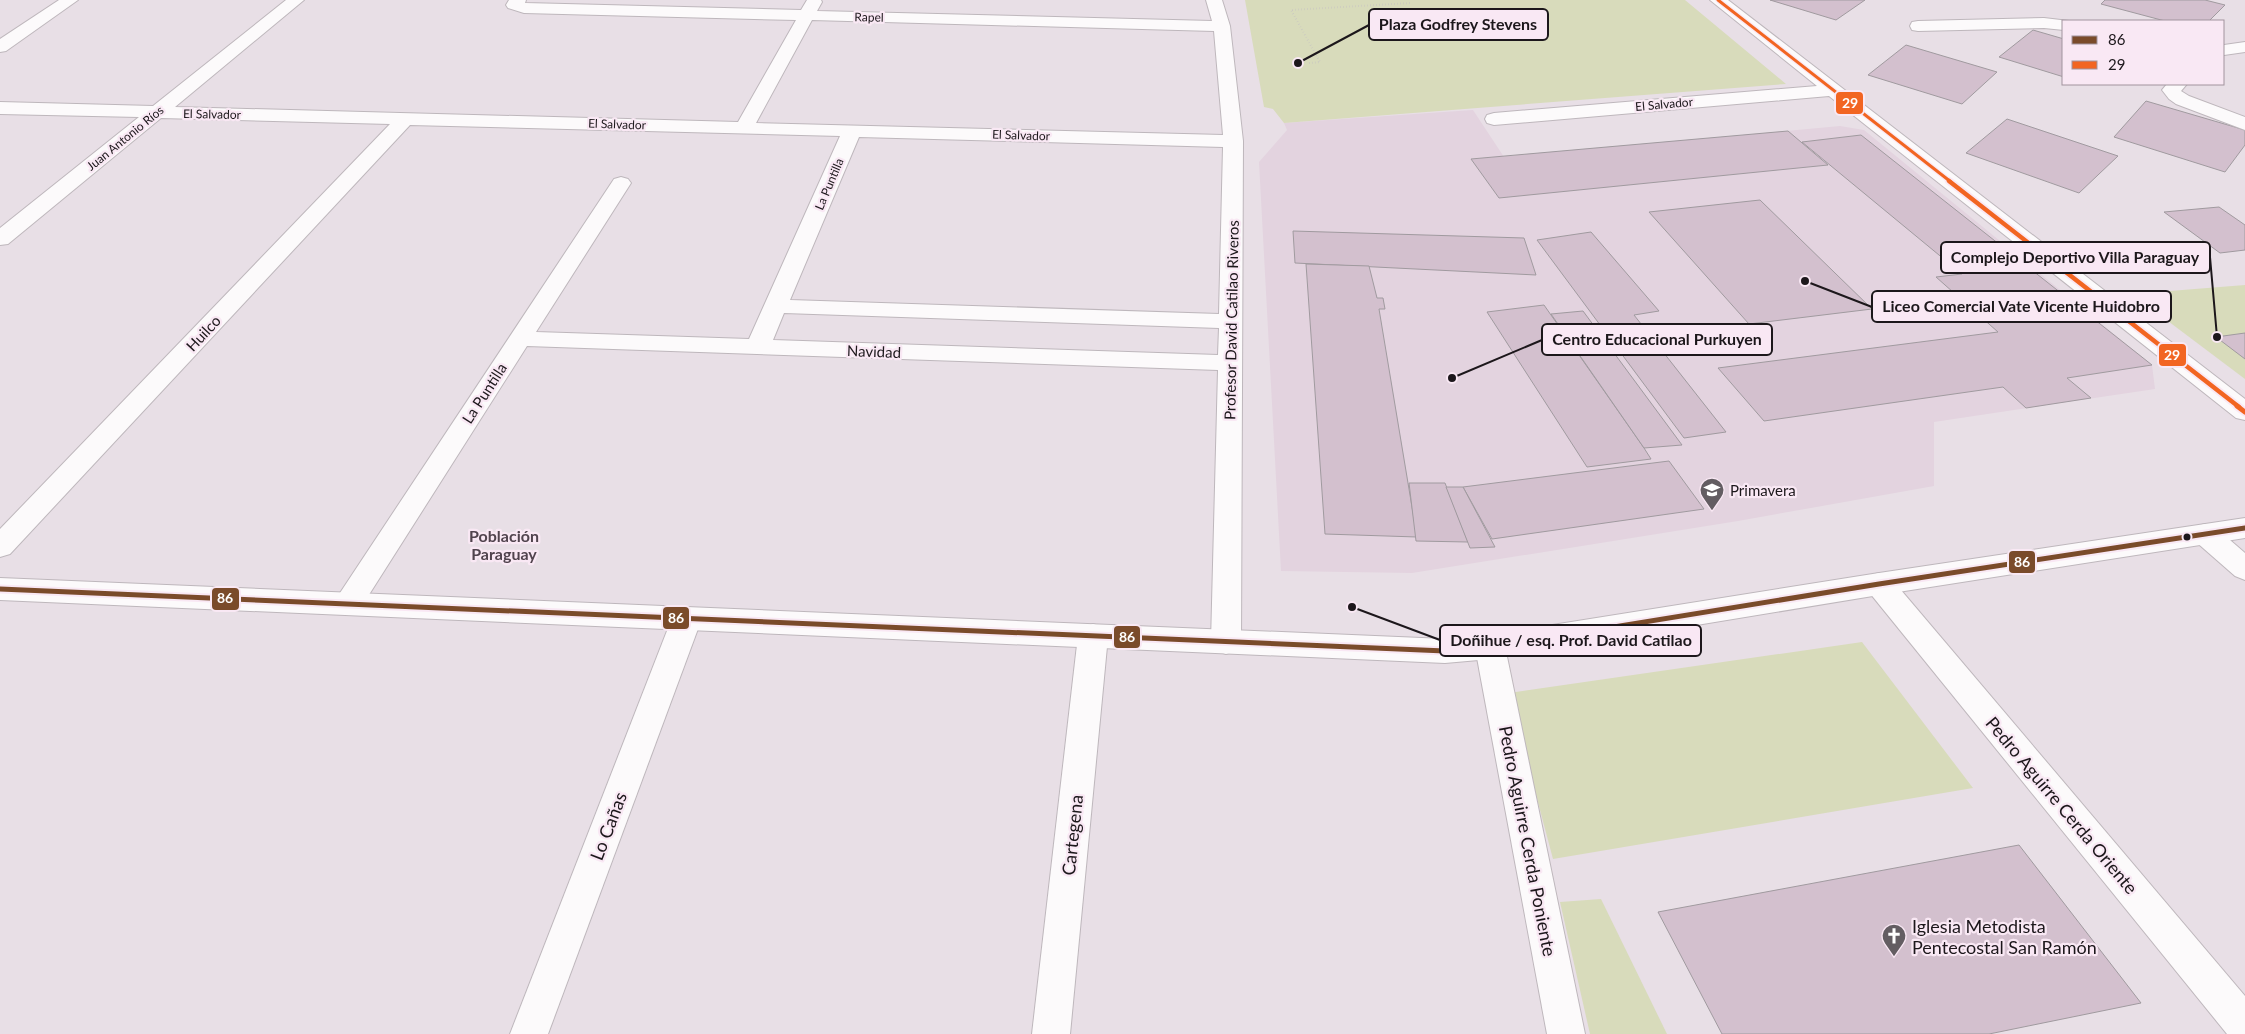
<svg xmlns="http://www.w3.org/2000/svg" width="2245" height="1034" viewBox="0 0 2245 1034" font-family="Lato,sans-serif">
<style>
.built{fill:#e3d3df}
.green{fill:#d8dbbb}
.building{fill:#d3c0ce;stroke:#a09a9f}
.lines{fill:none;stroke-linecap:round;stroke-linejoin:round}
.lane-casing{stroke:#beb7bc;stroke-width:2}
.street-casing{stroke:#beb7bc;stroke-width:2}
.secondary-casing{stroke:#beb7bc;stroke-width:2}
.path{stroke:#c5c2c3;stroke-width:2;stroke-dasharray:0.5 2.5;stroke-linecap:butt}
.lane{fill:#fcfafb;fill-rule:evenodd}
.street{fill:#fcfafb;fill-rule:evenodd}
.secondary{fill:#fcfafb;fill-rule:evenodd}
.bus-1-casing{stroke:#f9e8f4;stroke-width:9}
.bus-2-far2-casing{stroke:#f9e8f4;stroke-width:5.5}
.bus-2-far1-casing{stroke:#f9e8f4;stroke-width:8}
.bus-2-casing{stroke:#f9e8f4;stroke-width:9}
.bus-1{stroke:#7a4b2a;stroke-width:5}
.bus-2-far2{stroke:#f26522;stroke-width:3}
.bus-2-far1{stroke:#f26522;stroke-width:4.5}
.bus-2{stroke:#f26522;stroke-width:5}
.bus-dot{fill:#1c171b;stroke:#f9e8f4;stroke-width:2}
.labels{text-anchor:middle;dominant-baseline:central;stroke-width:4.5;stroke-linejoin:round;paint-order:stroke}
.far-street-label{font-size:12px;fill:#1c171b;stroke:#f9e8f4}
.street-label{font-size:15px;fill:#1c171b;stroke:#f9e8f4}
.poi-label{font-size:15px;fill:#1c171b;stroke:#f9e8f4;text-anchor:start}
.neighbourhood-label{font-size:16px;font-weight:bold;fill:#51444e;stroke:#f9e8f4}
.near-street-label{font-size:18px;fill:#1c171b;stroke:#f9e8f4}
.near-poi-label{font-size:18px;fill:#1c171b;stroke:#f9e8f4;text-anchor:start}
.leader{fill:none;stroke:#1c171b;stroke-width:2}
.callout-dot{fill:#1c171b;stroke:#f9e8f4;stroke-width:2}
.callout{fill:#f9e8f4;stroke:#1c171b;stroke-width:2}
.callout-label{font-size:16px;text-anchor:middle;font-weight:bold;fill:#1c171b}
.line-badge{stroke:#f9e8f4;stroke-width:2}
.badge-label{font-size:14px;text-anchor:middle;font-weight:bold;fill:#fff}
</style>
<rect width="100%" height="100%" fill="#e8dfe6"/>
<path class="built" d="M1473,110L1504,157L1840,126L1864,130L2152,365L2155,389L1934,422V486L1738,521L1412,573L1281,571L1259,162L1287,130L1284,123Z"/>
<g class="green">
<path d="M1245,0H1685L1786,84L1284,123L1273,109L1264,107Z"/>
<path d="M2245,285V379L2132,294Z"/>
<path d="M1862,642L1973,788L1553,859L1509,693Z"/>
<path d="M1601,899L1667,1034H1590L1560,902Z"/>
</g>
<g class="building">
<path d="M1770,0H1865L1836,20Z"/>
<path d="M2105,0H2205L2225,5L2209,21H2165L2101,4Z"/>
<path d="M2033,30L2064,39V77L1999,57Z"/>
<path d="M1906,45L1997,72L1962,104L1868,75Z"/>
<path d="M2146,101L2245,130V145L2225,172L2114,137Z"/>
<path d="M2007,119L2118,156L2079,193L1966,153Z"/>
<path d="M1788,131L1828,165L1499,198L1471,159Z"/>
<path d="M1861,135L2152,365L2067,378L2091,398L2026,408L2003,387L1764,421L1718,368L1998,332L1936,277L1962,274L1802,142Z"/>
<path d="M1760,200L1872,309L1749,324L1649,212Z"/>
<path d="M2219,207L2245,225V250L2220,253L2164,212Z"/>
<path d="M1293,231L1524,238L1536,275L1295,263Z"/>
<path d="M1591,232L1659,311L1634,315L1726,432L1684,438L1537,240Z"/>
<path d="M1306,264L1369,266L1377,298H1383L1385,309H1379L1417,537L1325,534Z"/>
<path d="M1544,305L1644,448L1651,459L1587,467L1487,312Z"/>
<path d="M1583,311L1682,445L1644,448L1551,314Z"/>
<path d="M2245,333V359L2216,337Z"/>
<path d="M1669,461L1704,509L1492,539L1463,487Z"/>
<path d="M1409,483H1445L1468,542L1416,541Z"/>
<path d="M1446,487H1463L1495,547L1470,548Z"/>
<path d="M2019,845L2141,1003L1989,1034H1722L1658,912Z"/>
</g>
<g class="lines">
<defs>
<g id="lane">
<path d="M2044,18L2069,21H2064V30L2044,28L1918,31L1912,30L1910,26L1912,22L1918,21Z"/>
<path d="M2245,42V52L2224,55V45Z"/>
<path d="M2167,84H2187L2181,91L2189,96L2245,117V130L2176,104L2169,99L2162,90Z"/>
</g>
<g id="street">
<path d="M59,0H78L6,51L0,52V39Z"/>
<path d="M286,0H304L175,107L738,122L796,20L524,13L508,8L506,5L509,0H526L525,3L801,10L807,0H821L822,2L817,11L1212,21L1206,0H1222L1230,26L1243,141L1241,642L1237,650L1226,654L1215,650L1211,642L1218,370L527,346L358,612L348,615L338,612L333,604L338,596L614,179L621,177L628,179L631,183L536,332L749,339L840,136L410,125L10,554L0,557V529L390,124L161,118L8,244L0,245V228L139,117L0,114V102L153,106ZM812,20L1214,31L1223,135L756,123ZM859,137L1223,147L1219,314L790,300ZM784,313L1219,328L1218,355L773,340Z"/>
<path d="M1710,0H1728L2245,399V420L2236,418L1829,96L1494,125L1487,123L1485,119L1487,115L1494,113L1817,86Z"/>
<path d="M2205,524L2215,527L2245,553V580L2235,576L2195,541L2191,534L2195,527Z"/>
<path d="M1879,573L1889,576L2245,996V1034H2227L1869,592L1865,584L1869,576Z"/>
<path d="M687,607L697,610L702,618L548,1034H510L672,618L677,610Z"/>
<path d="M1093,624L1104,628L1108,636L1070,1034H1032L1078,636L1082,628Z"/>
<path d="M1490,635L1501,639L1505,647L1585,1034H1547L1475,647L1479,639Z"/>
</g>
<path id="secondary" d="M2245,518V538L1879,595L1490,659L1445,663L0,600V578L1445,639L1490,635L1879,573Z"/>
</defs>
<use href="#lane" class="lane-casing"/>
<use href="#street" class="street-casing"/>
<use href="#secondary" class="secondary-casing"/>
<path class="path" d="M1309,63L1320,62L1291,10L1410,3"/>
<use href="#lane" class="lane"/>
<use href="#street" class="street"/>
<use href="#secondary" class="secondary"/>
<defs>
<path id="bus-1" d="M0,589L1445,651L1490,647L1879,584L2245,528"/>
<path id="bus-2-far2" d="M1718,0L1951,182"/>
<path id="bus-2-far1" d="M1949,181L2239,407"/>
<path id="bus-2" d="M2237,406L2245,412"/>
</defs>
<use href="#bus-1" class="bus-1-casing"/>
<use href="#bus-2-far2" class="bus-2-far2-casing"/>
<use href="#bus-2-far1" class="bus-2-far1-casing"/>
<use href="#bus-2" class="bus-2-casing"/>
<use href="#bus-1" class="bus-1"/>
<use href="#bus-2-far2" class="bus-2-far2"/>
<use href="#bus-2-far1" class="bus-2-far1"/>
<use href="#bus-2" class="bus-2"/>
</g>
<defs>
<symbol id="school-pin" viewBox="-11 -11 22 30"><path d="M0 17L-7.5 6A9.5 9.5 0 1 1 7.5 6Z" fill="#635d62" stroke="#f9e8f4"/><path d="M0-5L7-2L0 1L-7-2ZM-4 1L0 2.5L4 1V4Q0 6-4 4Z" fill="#fff"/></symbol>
<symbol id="church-pin" viewBox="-11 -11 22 30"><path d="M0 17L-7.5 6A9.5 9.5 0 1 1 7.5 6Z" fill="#635d62" stroke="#f9e8f4"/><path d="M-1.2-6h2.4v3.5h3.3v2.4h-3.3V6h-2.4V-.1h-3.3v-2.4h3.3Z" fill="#fff"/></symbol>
</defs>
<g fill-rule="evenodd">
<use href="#school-pin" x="1698" y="476" width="28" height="38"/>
<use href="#church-pin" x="1880" y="922" width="28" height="38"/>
</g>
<circle class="bus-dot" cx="2187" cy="537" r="4.5"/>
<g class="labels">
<g class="far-street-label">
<text transform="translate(869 17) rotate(1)">Rapel</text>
<text transform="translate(1664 104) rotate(-5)">El Salvador</text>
<text transform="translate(212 114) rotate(1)">El Salvador</text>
<text transform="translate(617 124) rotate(2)">El Salvador</text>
<text transform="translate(1021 135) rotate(2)">El Salvador</text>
<text transform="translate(125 138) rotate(-39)">Juan Antonio Ríos</text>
<text transform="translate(829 184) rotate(-67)">La Puntilla</text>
</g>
<g class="street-label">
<text transform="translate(1231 320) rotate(-89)">Profesor David Catilao Riveros</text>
<text transform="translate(203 333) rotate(-47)">Huilco</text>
<text transform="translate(874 351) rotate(2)">Navidad</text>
<text transform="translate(484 393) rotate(-57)">La Puntilla</text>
</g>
<g class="poi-label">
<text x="1730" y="490">Primavera</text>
</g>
<g class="neighbourhood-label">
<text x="504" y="535">Población<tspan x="504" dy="18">Paraguay</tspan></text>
</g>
<g class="near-street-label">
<text transform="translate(2062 805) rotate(50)">Pedro Aguirre Cerda Oriente</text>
<text transform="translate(608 826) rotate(-69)">Lo Cañas</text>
<text transform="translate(1072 835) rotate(-84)">Cartegena</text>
<text transform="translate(1528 841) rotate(79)">Pedro Aguirre Cerda Poniente</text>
</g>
<g class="near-poi-label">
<text x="1912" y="926">Iglesia Metodista<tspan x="1912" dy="21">Pentecostal San Ramón</tspan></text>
</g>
</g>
<path class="leader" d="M1298 63L1369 25M2217 337L2210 257M1805 281L1872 307M1452 378L1542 340M1352 607L1440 640"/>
<g class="callout-dot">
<circle cx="1298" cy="63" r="5"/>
<circle cx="2217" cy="337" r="5"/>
<circle cx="1805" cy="281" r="5"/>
<circle cx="1452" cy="378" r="5"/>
<circle cx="1352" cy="607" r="5"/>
</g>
<g class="callout">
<rect x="1369" y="9" width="179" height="31" rx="5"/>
<rect x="1941" y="242" width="269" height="31" rx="5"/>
<rect x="1872" y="291" width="299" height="31" rx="5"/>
<rect x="1542" y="324" width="230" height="31" rx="5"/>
<rect x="1440" y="625" width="261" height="31" rx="5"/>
</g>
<g class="callout-label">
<text x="1458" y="30">Plaza Godfrey Stevens</text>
<text x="2075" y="263">Complejo Deportivo Villa Paraguay</text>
<text x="2021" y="312">Liceo Comercial Vate Vicente Huidobro</text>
<text x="1657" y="345">Centro Educacional Purkuyen</text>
<text x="1571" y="646">Doñihue / esq. Prof. David Catilao</text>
</g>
<g class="line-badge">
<rect x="1835" y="91" width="29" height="24" rx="5" fill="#f26522"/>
<rect x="2158" y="343" width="29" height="24" rx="5" fill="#f26522"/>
<rect x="2008" y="550" width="28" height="24" rx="5" fill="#7a4b2a"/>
<rect x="211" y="587" width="29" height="24" rx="5" fill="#7a4b2a"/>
<rect x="662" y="606" width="28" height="24" rx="5" fill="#7a4b2a"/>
<rect x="1113" y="625" width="28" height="24" rx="5" fill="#7a4b2a"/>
</g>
<g class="badge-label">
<text x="1850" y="108">29</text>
<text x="2172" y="360">29</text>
<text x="2022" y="567">86</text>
<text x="225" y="603">86</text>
<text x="676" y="623">86</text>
<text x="1127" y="642">86</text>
</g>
<rect x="2062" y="20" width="162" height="65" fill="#f9e8f4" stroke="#a1949d"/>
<rect x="2072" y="36" width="25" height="8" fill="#7a4b2a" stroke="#a1949d"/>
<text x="2108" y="45" font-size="15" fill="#1c171b">86</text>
<rect x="2072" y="61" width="25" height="8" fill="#f26522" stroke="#a1949d"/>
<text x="2108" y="70" font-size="15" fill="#1c171b">29</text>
</svg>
